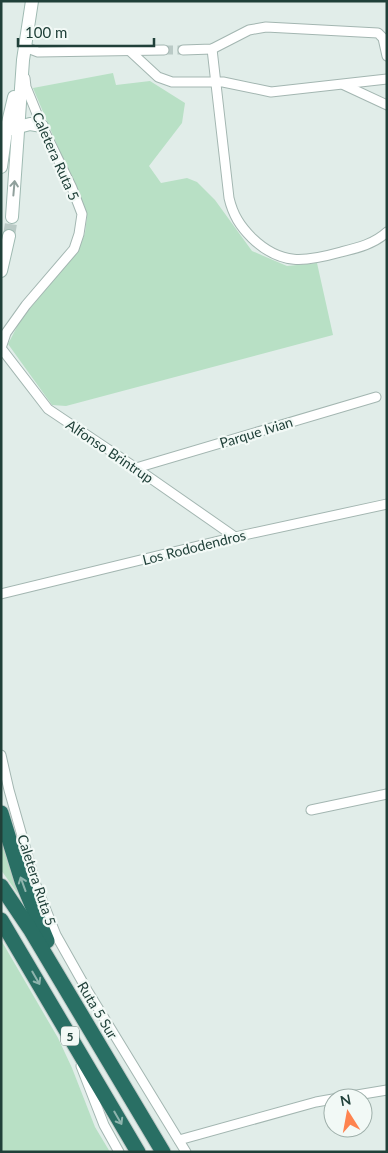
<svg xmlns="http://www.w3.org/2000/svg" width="388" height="1153" viewBox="0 0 388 1153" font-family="Lato,sans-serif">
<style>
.green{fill:#b8e0c5}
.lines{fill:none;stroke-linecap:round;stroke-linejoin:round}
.street-tunnel{stroke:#bacac6;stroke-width:9;stroke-dasharray:9 4.5;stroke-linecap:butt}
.secondary-tunnel{stroke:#bacac6;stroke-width:12;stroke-dasharray:12 6;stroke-linecap:butt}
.street-casing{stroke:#a3b6b1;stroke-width:11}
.secondary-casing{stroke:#9fbab2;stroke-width:14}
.highway-casing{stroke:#c1cac8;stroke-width:17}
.street{stroke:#fff;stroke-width:9}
.secondary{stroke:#fff;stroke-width:12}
.highway{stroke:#296f64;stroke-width:15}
.oneway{stroke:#90a09c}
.oneway2{stroke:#8eb4ad}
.labels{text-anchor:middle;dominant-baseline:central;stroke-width:4.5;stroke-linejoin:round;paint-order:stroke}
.shield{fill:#f2f9f6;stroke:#5f7872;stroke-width:1}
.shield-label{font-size:12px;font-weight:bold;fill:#204039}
.street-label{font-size:14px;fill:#204039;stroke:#f2f9f6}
</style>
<rect width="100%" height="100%" fill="#e1ede9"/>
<g class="green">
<path d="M113,73L116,85L150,81L185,103L182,123L149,166L161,183L187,178L197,182L215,200L252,251L287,266L317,263L333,335L66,406L52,405L8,344L21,319L78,251L85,233L87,216L33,88Z"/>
<path d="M1,832L17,884L18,894L1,870Z"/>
<path d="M1,940L58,1038L72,1068L95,1127L110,1152H1Z"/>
</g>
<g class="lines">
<path class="street-tunnel" d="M164,50H183"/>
<path class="secondary-tunnel" d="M9,236L12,217"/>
<defs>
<g id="street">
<path d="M25,47L38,52L164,50"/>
<path d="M212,49L229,198C233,215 240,226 252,238C281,266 305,262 341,252C357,248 374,244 387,232"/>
<path d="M183,50L212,49L249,30L266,27L378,33L383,38L387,56"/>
<path d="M131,52L158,77L172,82H223L271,92L387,79"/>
<path d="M344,85L387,105"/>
<path d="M1,348L6,333L26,305L74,249L79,234L82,214L72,188L42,126L26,87L25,78"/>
<path d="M1,348L48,409L136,468L235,537"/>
<path d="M136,468L376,397"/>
<path d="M1,594L235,537L387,504"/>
<path d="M1,755L9,790L36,885L56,935L87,990L186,1152"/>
<path d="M311,810L387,794"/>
<path d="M81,1066L104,1125L119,1152"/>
<path d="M339,1098L387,1090"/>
<path d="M179,1140L316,1102L333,1099"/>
</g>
<g id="secondary">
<path d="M11,129L30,124L42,126"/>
<path d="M1,167L6,131L14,97"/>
<path d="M12,217L23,60L32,1"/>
<path d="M1,271L9,236"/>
</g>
<g id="highway">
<path d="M1,813L22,881L47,941"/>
<path d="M1,886L30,929L163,1152"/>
<path d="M1,920L138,1152"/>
</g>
</defs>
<use href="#street" class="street-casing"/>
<use href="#secondary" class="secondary-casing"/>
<use href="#highway" class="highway-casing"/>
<use href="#street" class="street"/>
<use href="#secondary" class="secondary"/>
<use href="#highway" class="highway"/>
</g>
<defs><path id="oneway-shaft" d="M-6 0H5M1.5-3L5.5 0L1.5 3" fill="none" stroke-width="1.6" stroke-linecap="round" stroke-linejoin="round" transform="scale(1.25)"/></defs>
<use class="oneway" href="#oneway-shaft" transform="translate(14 188) rotate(-85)"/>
<g class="oneway2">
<use href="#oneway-shaft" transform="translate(23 884) rotate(-110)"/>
<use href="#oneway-shaft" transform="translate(36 978) rotate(60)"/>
<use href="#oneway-shaft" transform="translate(118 1118) rotate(60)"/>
</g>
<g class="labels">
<rect class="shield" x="61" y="1026.5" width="18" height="19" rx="4"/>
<g class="shield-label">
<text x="70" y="1036">5</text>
</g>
<g class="street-label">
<text transform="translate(56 156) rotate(66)">Caletera Ruta 5</text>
<text transform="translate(256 432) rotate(-17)">Parque Ivian</text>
<text transform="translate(110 451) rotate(34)">Alfonso Brintrup</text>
<text transform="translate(194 547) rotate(-14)">Los Rododendros</text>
<text transform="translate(37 880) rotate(72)">Caletera Ruta 5</text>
<text transform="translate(98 1010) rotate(59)">Ruta 5 Sur</text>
</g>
</g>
<rect width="388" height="1153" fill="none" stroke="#204039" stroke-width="5"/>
<g transform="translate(348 1113) rotate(349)"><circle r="24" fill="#f2f9f6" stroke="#9eafaa"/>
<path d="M0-4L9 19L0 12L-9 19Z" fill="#fe834f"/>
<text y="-8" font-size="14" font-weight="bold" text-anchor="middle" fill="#204039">N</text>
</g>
<path d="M18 38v8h136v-8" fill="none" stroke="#204039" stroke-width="2.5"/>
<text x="25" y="38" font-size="15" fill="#204039" stroke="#f2f9f6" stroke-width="4" paint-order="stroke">100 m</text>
</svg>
